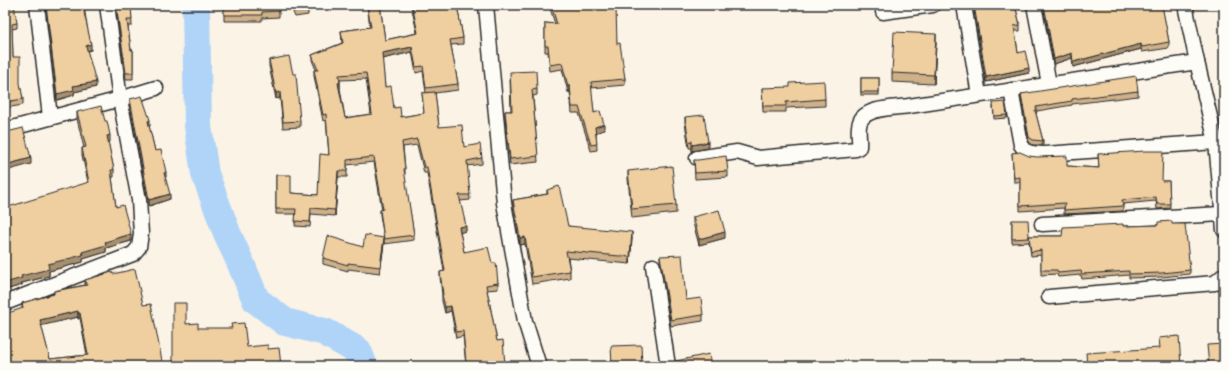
<svg xmlns="http://www.w3.org/2000/svg" width="1229" height="371" viewBox="0 0 1229 371" font-family="Caveat,sans-serif">
<style>
.lines{fill:none;stroke-linecap:round;stroke-linejoin:round}
.river{stroke:#afd4f8;stroke-width:28}
.minor-casing{stroke:#2b2b2b;stroke-width:17}
.minor{stroke:#fdfcf7;stroke-width:14}
.wall{fill:#ceb18a;stroke:#2b2b2b;fill-rule:evenodd}
.shaded-wall{fill:#a79070;stroke:#2b2b2b}
.building{fill:#efcea0;stroke:#2b2b2b;fill-rule:evenodd}
</style>
<rect width="100%" height="100%" fill="#faf3e6"/>
<filter id="ink" filterUnits="userSpaceOnUse"><feTurbulence type="fractalNoise" baseFrequency=".025" numOctaves="2"/><feDisplacementMap in="SourceGraphic" scale="8" xChannelSelector="R" yChannelSelector="G"/><feConvolveMatrix kernelMatrix="1 2 1 2 8 2 1 2 1" color-interpolation-filters="sRGB"/></filter>
<g filter="url(#ink)">
<g class="lines">
<path class="river" d="M196,5L198,126L205,174L227,233L241,264L256,300L285,322L325,332L358,351L364,366"/>
<defs>
<g id="minor">
<path d="M37,5L50,117"/>
<path d="M486,5L504,203L525,321L539,366"/>
<path d="M964,5L979,95"/>
<path d="M1034,5L1049,84"/>
<path d="M1185,5L1197,62L1216,142L1224,230"/>
<path d="M883,12L933,5"/>
<path d="M1011,90L1021,145C1027,155 1034,153 1045,154L1216,142"/>
<path d="M5,130L120,99L156,88"/>
<path d="M697,158L737,152L758,158L856,149L859,147C860,139 857,129 860,122C865,107 896,108 909,106L1197,62"/>
<path d="M1042,224L1222,214"/>
<path d="M653,266L668,366"/>
<path d="M1049,297L1215,283L1224,275"/>
<path d="M5,303L133,254L139,247L141,234L139,200L120,99L107,5"/>
</g>
</defs>
<use href="#minor" class="minor-casing"/>
<use href="#minor" class="minor"/>
</g>
<g class="wall">
<path d="M5,5L17,23V28L12,29L13,57L23,99V105L5,108Z"/>
<path d="M46,5H85V13L91,50L87,51L96,87L74,92V95L57,100Z"/>
<path d="M116,5H131L132,26H128L131,50H133V79H126Z"/>
<path d="M224,5L279,11V17L262,18V21H224Z"/>
<path d="M290,5H341L308,10V15L295,17Z"/>
<path d="M367,5H380L385,40L417,33L411,5H457L463,38V44L451,45L458,84V90L435,93L439,127L464,147L482,158V164L467,166L470,200L460,201L466,231L460,232L464,252L492,263L498,283V289L487,290L497,341L505,365L509,366H466L463,336L456,338L451,311L445,313L442,301V295L440,277V272L444,271L427,173H424L417,145L403,147L405,169V174H404L414,235V240L384,244V242L380,273L348,269V271L323,264V258L363,247L384,238L380,215V210H382L374,162L347,165V177H338L335,216L311,214L310,227L295,226L296,214H276V175L291,193L318,195L329,155L326,120L323,121L314,76V70H316L312,60V55L342,43L341,31L370,27ZM412,52L416,73L423,71L426,93H422L424,113L401,117L394,108L385,87L382,59ZM366,79L371,114L345,118L340,88V80Z"/>
<path d="M503,5H519L503,8Z"/>
<path d="M549,5H611L617,44L625,79V85L591,88L594,113L604,130L596,132L597,150L591,151L579,113H572L570,92H568L562,69L550,71L548,52H545V23L555,24Z"/>
<path d="M973,5H1015L1020,25V31H1015L1018,53L1029,73L986,82Z"/>
<path d="M1043,5H1163V7H1162L1169,42V48L1142,52L1141,49L1073,67L1072,58L1054,64Z"/>
<path d="M936,43L934,84L892,82V73Z"/>
<path d="M269,60L300,121V127L283,128L280,98L276,99L269,66Z"/>
<path d="M510,78L537,89V95L533,96L538,162L510,165L505,117V111H511Z"/>
<rect x="861" y="78" width="18" height="17"/>
<path d="M762,88L825,99V106L786,108V112H763Z"/>
<path d="M1138,91V96L1072,104V105L1037,111L1036,114L1043,141V145H1033L1029,142L1021,99V94Z"/>
<path d="M130,99L150,126H149L155,151L166,177L165,178L170,199L149,206L130,105Z"/>
<path d="M993,106L1007,115V118L994,119Z"/>
<path d="M77,112L110,142H108L114,170V177H112L116,207L131,241L106,248V252L83,259V262L49,271V276L22,283V285L5,290L88,182L82,155V148H84L77,119Z"/>
<path d="M685,117L708,148L692,151V148H689L685,123Z"/>
<path d="M1012,153L1067,166L1099,168L1098,154L1162,181H1169L1170,208L1157,209L1156,201L1123,204V211L1064,214V208L1020,211V182H1014Z"/>
<path d="M694,160L728,171V177L695,179Z"/>
<path d="M628,171L676,205V213L632,218L628,179Z"/>
<path d="M547,190L568,226L632,238L630,264L568,258L570,271V278L532,284L525,244L520,245L513,207V200L547,194Z"/>
<path d="M693,217L725,238L699,245L693,223Z"/>
<path d="M1012,220L1029,236H1062L1123,226L1158,225L1172,224L1190,270V274L1162,277L1129,278V275L1082,279L1081,275L1058,277L1057,274L1041,275V255L1031,256L1029,241V242L1012,243Z"/>
<path d="M660,256L686,300L703,315V321L671,326L660,262Z"/>
<path d="M113,274L143,305L163,366H5L22,309V303L54,294V291L85,285V280ZM78,317V319L80,318L87,355L50,359L41,325Z"/>
</g>
<g class="shaded-wall">
<path d="M936,34V43L934,84V75Z"/>
<path d="M91,44V50L86,51V46Z"/>
<path d="M1141,44V49L1073,67V62Z"/>
<path d="M412,47V52L382,59V53Z"/>
<path d="M1072,53V58L1054,64V59Z"/>
<path d="M1029,68V73L986,82V77Z"/>
<path d="M96,82V87L74,92V95L57,100V94L73,86Z"/>
<path d="M340,82V88H338V83Z"/>
<rect x="568" y="86" width="2" height="6"/>
<path d="M280,92V98L276,99V93Z"/>
<path d="M150,120V126L148,127V121Z"/>
<path d="M604,124V130L595,133V127Z"/>
<path d="M110,135V142L107,143V136Z"/>
<path d="M708,142V148L692,151V145Z"/>
<path d="M31,158V164L5,171V165Z"/>
<path d="M338,171V177L335,216V210Z"/>
<path d="M166,172V177L164,178V173Z"/>
<path d="M170,194V199L149,206V200Z"/>
<path d="M466,226V231L459,233V227Z"/>
<path d="M632,232V238L630,264V257Z"/>
<path d="M725,232V238L699,245V239Z"/>
<path d="M131,234V241L106,248V252L83,259V262L49,271V276L22,283V285L5,290V283L21,276L48,264L82,252L105,242Z"/>
<path d="M525,237V244L520,245V238Z"/>
<path d="M384,238V244L380,273V267Z"/>
<path d="M451,306V311L445,313V307Z"/>
<path d="M78,311V317L40,326V320Z"/>
<path d="M78,313H80V318L78,319Z"/>
</g>
<g class="building">
<path d="M5,5H14L17,23L12,24L13,57H20V83L23,99L5,102Z"/>
<path d="M46,5H85L84,12L91,44L86,46L96,82L73,86L74,90L57,94Z"/>
<path d="M116,5H131L132,20H127L131,50H133V73H126Z"/>
<path d="M224,5H277L279,11L262,12V15H224Z"/>
<path d="M292,5H307L308,9L295,11Z"/>
<path d="M367,5H380L385,40L418,33L412,5H457L463,38L450,40L458,84L426,88L423,66L416,67L412,47L382,53L385,87L391,86L394,108L400,107L401,117L424,113L422,93L435,92L439,127L462,125L464,147L480,144L482,158L467,161L470,195H459L466,226L459,227L464,252L488,247L492,263H496L498,283L486,285L497,341L503,340L505,365L508,364L509,366H472L471,362L466,363L463,331L456,332L451,306L445,307L442,295H443L440,272L445,271L427,167H424L417,139L402,142L405,169H404L414,235L384,239L380,210L383,209L374,157L347,160V171H338L335,210L311,208L310,222L295,221L296,209H276V175H291V193L318,195L320,154L329,155L326,114L323,115L314,70H318L312,55L343,43L341,31L371,27ZM366,73L372,114L345,118L338,83L340,82L339,75Z"/>
<path d="M551,5H611V8H616L617,44L620,43L625,79L591,82L594,113L600,111L604,124L595,127L597,144L591,145L579,107H572L570,86H568L562,63L550,65L548,46H545V23L557,24Z"/>
<path d="M974,5H1015L1020,25L1014,26L1018,53L1025,51L1029,68L986,77Z"/>
<path d="M1044,5H1162L1169,42L1142,47L1141,44L1073,62L1072,53L1054,59Z"/>
<path d="M894,32L936,34L934,75L892,73Z"/>
<path d="M289,56L293,74H296L300,121L283,122L280,92L276,93L269,60Z"/>
<path d="M536,71L537,89L532,90L538,156L510,159L505,111H512L510,72Z"/>
<path d="M1136,76L1138,91L1072,99V101L1036,107L1037,110H1035L1043,141L1033,140L1029,137L1021,94Z"/>
<rect x="861" y="78" width="18" height="14"/>
<path d="M824,81L825,99L786,102V106H763L762,88L790,87V83Z"/>
<path d="M142,96L150,120L148,121L155,151L161,150L166,172L164,173L170,194L149,200L130,99Z"/>
<path d="M1005,102L1007,115L994,116L993,103Z"/>
<path d="M101,106L105,121H107L110,135L107,136L114,170H111L116,207L123,205L131,234L105,242L106,245L82,252L83,255L48,264L49,269L21,276L22,278L5,283V208L89,182L82,148L86,147L77,112Z"/>
<path d="M704,115L708,142L692,145V141L689,142L685,117Z"/>
<path d="M23,128L31,158L5,165V132H7Z"/>
<path d="M1145,151H1163L1162,181H1169L1170,204H1157L1156,197L1122,200L1123,206L1064,210L1065,203L1020,206V177L1014,178L1012,153L1020,152L1029,156L1037,157L1067,156V166L1099,168L1098,154Z"/>
<path d="M726,156L728,171L695,173L694,160H698Z"/>
<path d="M672,166L676,205L632,209L628,171Z"/>
<path d="M559,186L568,226L632,232L630,257L566,251L570,271L532,277L525,237L520,238L513,200L548,194L547,190Z"/>
<path d="M719,210L725,232L699,239L693,217Z"/>
<path d="M1012,220H1028L1029,236H1062L1063,227L1123,224V226H1128L1158,225V222L1172,221V224H1185L1190,270L1162,273L1129,274V271L1082,274L1081,271L1058,273L1057,270H1041V250L1031,252L1029,236V238L1012,239Z"/>
<path d="M365,235L384,238L380,267L348,263V265L323,258L328,236L363,247Z"/>
<path d="M682,255L686,300L701,298L703,315L671,320L660,256Z"/>
<path d="M135,269L143,305L151,304L163,366H5V314L23,308L22,303L54,294V291L87,285L85,280L112,272L113,274ZM78,311V313H80L88,355L50,359L40,320Z"/>
<path d="M173,303H186V324L198,323V328H232L231,324L244,323L247,347L268,345V349L279,348L281,366H173Z"/>
<path d="M1179,336L1181,366H1087L1086,353L1160,348L1159,338Z"/>
<path d="M1224,344V366H1209L1207,345Z"/>
<path d="M641,345L642,366H612L611,346Z"/>
<path d="M709,354L711,366H674L676,361Z"/>
</g>
</g>
<rect width="1229" height="371" fill="none" stroke="#fdfcf7" stroke-width="20"/>
<rect x="10" y="10" width="1209" height="351" fill="none" stroke="#2b2b2b" stroke-width="1.5" filter="url(#ink)"/>
</svg>
